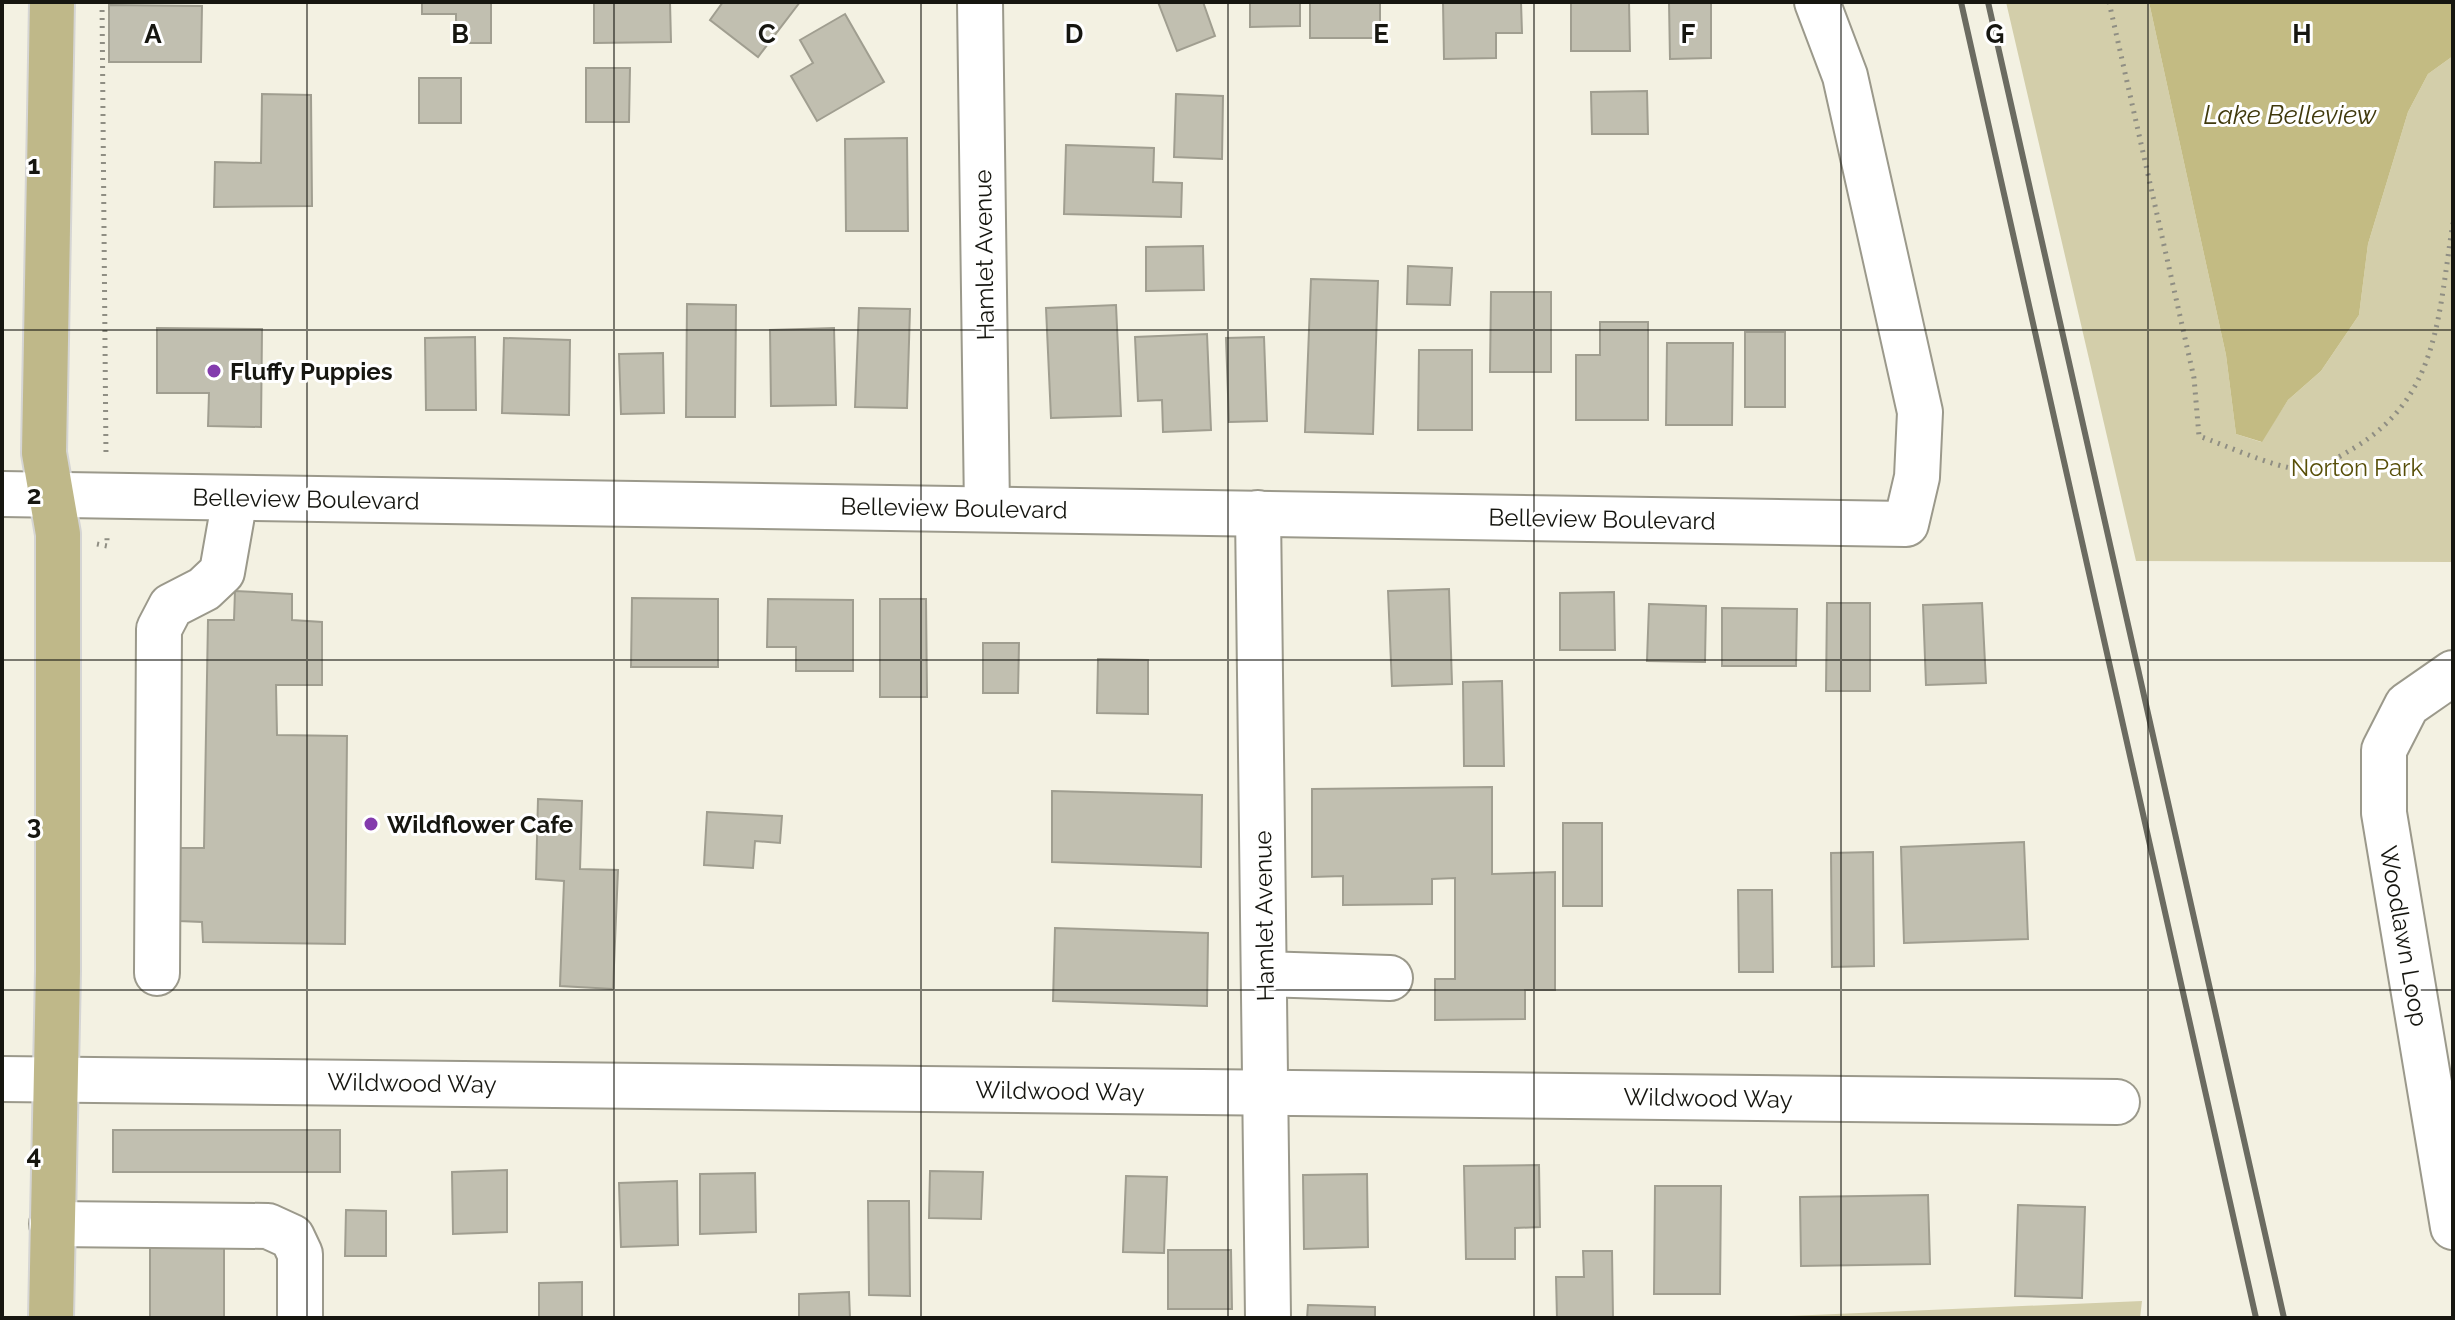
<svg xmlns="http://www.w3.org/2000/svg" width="2455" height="1320" viewBox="0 0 2455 1320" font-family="Raleway,sans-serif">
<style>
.green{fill:#d3ceaa}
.water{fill:#c3bb83}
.building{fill:#c1bfb0;stroke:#a09e90;stroke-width:2}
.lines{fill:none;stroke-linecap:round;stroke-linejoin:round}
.minor-casing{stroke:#9b998b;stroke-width:48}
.major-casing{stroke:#d5d5d4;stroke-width:48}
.path{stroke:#8f8e83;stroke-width:5;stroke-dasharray:2 6;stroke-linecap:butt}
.minor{stroke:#fff;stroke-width:44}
.major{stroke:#bfb889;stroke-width:44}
.rail{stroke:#6b6b61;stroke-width:6}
.grid{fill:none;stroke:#161610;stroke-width:2;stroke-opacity:0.55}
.poi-dot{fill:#833bad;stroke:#fff;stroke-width:3}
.labels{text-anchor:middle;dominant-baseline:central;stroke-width:6;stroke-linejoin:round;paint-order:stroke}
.street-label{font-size:24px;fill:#161610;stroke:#fff}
.poi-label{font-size:24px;font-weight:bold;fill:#161610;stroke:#fff;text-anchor:start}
.park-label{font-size:24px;fill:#584f09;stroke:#fff}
.water-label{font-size:26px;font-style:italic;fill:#40390c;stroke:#fff}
.grid-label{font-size:26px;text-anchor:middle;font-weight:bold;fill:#161610;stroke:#fff;stroke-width:6;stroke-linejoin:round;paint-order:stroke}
</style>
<rect width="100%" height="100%" fill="#f3f1e2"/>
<g class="green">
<path d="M2006,2H2149L2226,355L2236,434L2261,442L2288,400L2321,371L2359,315L2368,244L2408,112L2428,74L2453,56V562L2136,561Z"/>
<path d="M2142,1301L2140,1318H1789V1316Z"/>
</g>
<path class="water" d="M2149,2H2453V56L2428,74L2408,112L2368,244L2359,315L2321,371L2288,400L2262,442L2236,434L2226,355Z"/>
<g class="building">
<path d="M422,2H491V43H456V14H422Z"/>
<path d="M594,2H670L671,42L594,43Z"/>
<path d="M723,2H800L758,57L710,20Z"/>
<path d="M1158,2H1203L1215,36L1177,51Z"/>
<path d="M1250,2H1300V26L1250,27Z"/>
<rect x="1310" y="2" width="70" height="36"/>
<path d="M1443,2H1521L1522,33H1496V58L1444,59Z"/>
<path d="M1571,2H1629L1630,51H1571Z"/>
<path d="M1669,2H1711V58L1670,59Z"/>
<path d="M109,5L202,6L201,62H109Z"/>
<path d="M845,14L884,82L817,121L791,76L813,63L800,40Z"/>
<path d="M586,68H630L629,122H586Z"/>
<rect x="419" y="78" width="42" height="45"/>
<path d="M1647,91L1648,134H1592L1591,92Z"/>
<path d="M262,94L311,95L312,206L214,207L215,162L261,163Z"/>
<path d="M1176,94L1223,96L1222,159L1174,157Z"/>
<path d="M907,138L908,231H846L845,139Z"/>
<path d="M1066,145L1154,148L1153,182L1182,183L1181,217L1064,214Z"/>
<path d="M1203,246L1204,290L1146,291V247Z"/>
<path d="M1408,266L1452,268L1450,305L1407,304Z"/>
<path d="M1311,279L1378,281L1373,434L1305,432Z"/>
<path d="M1491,292H1551V372H1490Z"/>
<path d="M687,304L736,305L735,417H686Z"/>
<path d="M1116,305L1121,416L1051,418L1046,308Z"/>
<path d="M859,308L910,309L907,408L855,407Z"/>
<path d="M1600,322H1648V420H1576V355H1600Z"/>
<path d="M157,328L262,329L261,427L208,426L209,393H157Z"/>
<path d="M834,328L836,405L771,406L770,330Z"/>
<rect x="1745" y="332" width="40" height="75"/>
<path d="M1207,334L1211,430L1163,432L1162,400L1138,401L1135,337Z"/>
<path d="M475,337L476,410H426L425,338Z"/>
<path d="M1264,337L1267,421L1229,422L1226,338Z"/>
<path d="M504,338L570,340L569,415L502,413Z"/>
<path d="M1667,343H1733L1732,425H1666Z"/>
<path d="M1419,350H1472V430H1418Z"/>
<path d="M663,353L664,413L621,414L619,354Z"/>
<path d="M1449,589L1452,684L1392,686L1388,591Z"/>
<path d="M235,591L292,594V620L322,622V685H276L277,735L347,736L345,944L203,942L202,922L179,921V848H204L208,620H234Z"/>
<path d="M1614,592L1615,650H1560V593Z"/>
<path d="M632,598L718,599V667H631Z"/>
<path d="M768,599L853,600V671H796V647H767Z"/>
<path d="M880,599H926L927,697H880Z"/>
<path d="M1827,603H1870V691H1826Z"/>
<path d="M1982,603L1986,683L1926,685L1923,605Z"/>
<path d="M1649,604L1706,606L1705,662L1647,661Z"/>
<path d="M1722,608L1797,609L1796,666H1722Z"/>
<path d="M983,643H1019L1018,693H983Z"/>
<path d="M1098,659L1148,660V714L1097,713Z"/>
<path d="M1502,681L1504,766H1464L1463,682Z"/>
<path d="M1492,787V874L1555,872V990H1525V1019L1435,1020V979H1455V878L1432,879V904L1343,905V876L1312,877V789Z"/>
<path d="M1052,791L1202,795L1201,867L1052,862Z"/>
<path d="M538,799L582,801L580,869L618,870L613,989L560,986L564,881L536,879Z"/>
<path d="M707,812L782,816L780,843L755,841L753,868L704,865Z"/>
<rect x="1563" y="823" width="39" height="83"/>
<path d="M2024,842L2028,939L1904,943L1901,847Z"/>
<path d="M1873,852L1874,966L1832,967L1831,853Z"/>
<path d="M1738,890H1772L1773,972H1739Z"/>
<path d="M1055,928L1208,933L1207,1006L1053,1001Z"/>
<rect x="113" y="1130" width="227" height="42"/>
<path d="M1539,1165L1540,1227L1515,1228V1259H1466L1464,1166Z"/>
<path d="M507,1170V1232L453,1234L452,1172Z"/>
<path d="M930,1171L983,1172L981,1219L929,1218Z"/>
<path d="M755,1173L756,1232L700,1234V1174Z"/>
<path d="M1367,1174L1368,1247L1304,1249L1303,1175Z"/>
<path d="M1126,1176L1167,1177L1164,1253L1123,1252Z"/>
<path d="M677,1181L678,1245L621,1247L619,1183Z"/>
<path d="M1655,1186H1721L1720,1294H1654Z"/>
<path d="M1928,1195L1930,1264L1801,1266L1800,1197Z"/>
<path d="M868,1201H909L910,1296L869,1295Z"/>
<path d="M2018,1205L2085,1207L2082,1298L2015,1296Z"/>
<path d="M346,1210L386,1211V1256H345Z"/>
<rect x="150" y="1236" width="74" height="82"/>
<path d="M1168,1250H1231L1232,1309H1168Z"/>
<path d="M1583,1251H1612L1613,1318H1557L1556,1277H1584Z"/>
<path d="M582,1282V1318H539V1283Z"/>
<path d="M849,1292L850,1318H799V1294Z"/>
<path d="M1308,1305L1375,1307V1318H1307Z"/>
</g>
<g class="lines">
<defs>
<g id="minor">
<path d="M980,2L987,509"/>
<path d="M2,494L1906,524L1917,477L1920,412L1845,76L1817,2"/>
<path d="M1258,513L1268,1318"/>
<path d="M2453,673L2407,705L2384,750V813L2453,1227"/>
<path d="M157,973L159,629L171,606L204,589L222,572L235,498"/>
<path d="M1265,974L1390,978"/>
<path d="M2,1079L2117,1102"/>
<path d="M52,1224L268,1226L292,1237L300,1254V1318"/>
</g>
<path id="major" d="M51,1318L58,971V534L44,453L52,2"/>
</defs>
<use href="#minor" class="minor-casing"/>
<use href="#major" class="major-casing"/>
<g class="path">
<path d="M102,2L106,457"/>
<path d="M2109,2L2194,378L2199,436C2225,445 2273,467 2298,469C2318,471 2337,458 2354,448C2440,396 2438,314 2453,223"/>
<path d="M97,544L107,546V535"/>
</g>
<use href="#minor" class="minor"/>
<use href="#major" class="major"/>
<g class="rail">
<path d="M1961,2L2256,1318"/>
<path d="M1988,2L2284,1318"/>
</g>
</g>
<path class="grid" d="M307,2V1318M614,2V1318M921,2V1318M1228,2V1318M1534,2V1318M1841,2V1318M2148,2V1318M2,330H2453M2,660H2453M2,990H2453"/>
<g class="poi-dot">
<circle cx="214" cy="371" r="8"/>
<circle cx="371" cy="824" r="8"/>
</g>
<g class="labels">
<g class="street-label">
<text transform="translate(984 255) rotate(-91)">Hamlet Avenue</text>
<text transform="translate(306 499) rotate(1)">Belleview Boulevard</text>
<text transform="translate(954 508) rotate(1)">Belleview Boulevard</text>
<text transform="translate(1602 519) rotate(1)">Belleview Boulevard</text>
<text transform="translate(1264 916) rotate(-91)">Hamlet Avenue</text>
<text transform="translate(2404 936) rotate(80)">Woodlawn Loop</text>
<text transform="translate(412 1083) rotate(1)">Wildwood Way</text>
<text transform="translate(1060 1091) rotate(1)">Wildwood Way</text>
<text transform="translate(1708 1098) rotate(1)">Wildwood Way</text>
</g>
<g class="poi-label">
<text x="230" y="371">Fluffy Puppies</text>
<text x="387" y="824">Wildflower Cafe</text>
</g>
<g class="park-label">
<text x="2357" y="467">Norton Park</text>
</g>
<g class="water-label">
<text x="2290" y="115">Lake Belleview</text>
</g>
</g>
<g class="grid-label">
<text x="153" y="43">A</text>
<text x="460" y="43">B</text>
<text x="767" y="43">C</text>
<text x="1074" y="43">D</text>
<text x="1381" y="43">E</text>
<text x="1688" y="43">F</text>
<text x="1995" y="43">G</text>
<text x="2302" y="43">H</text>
<text x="34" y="174">1</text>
<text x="34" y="504">2</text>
<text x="34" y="834">3</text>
<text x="34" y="1164">4</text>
</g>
<rect width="2455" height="1320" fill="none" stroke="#161610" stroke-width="8"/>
</svg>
